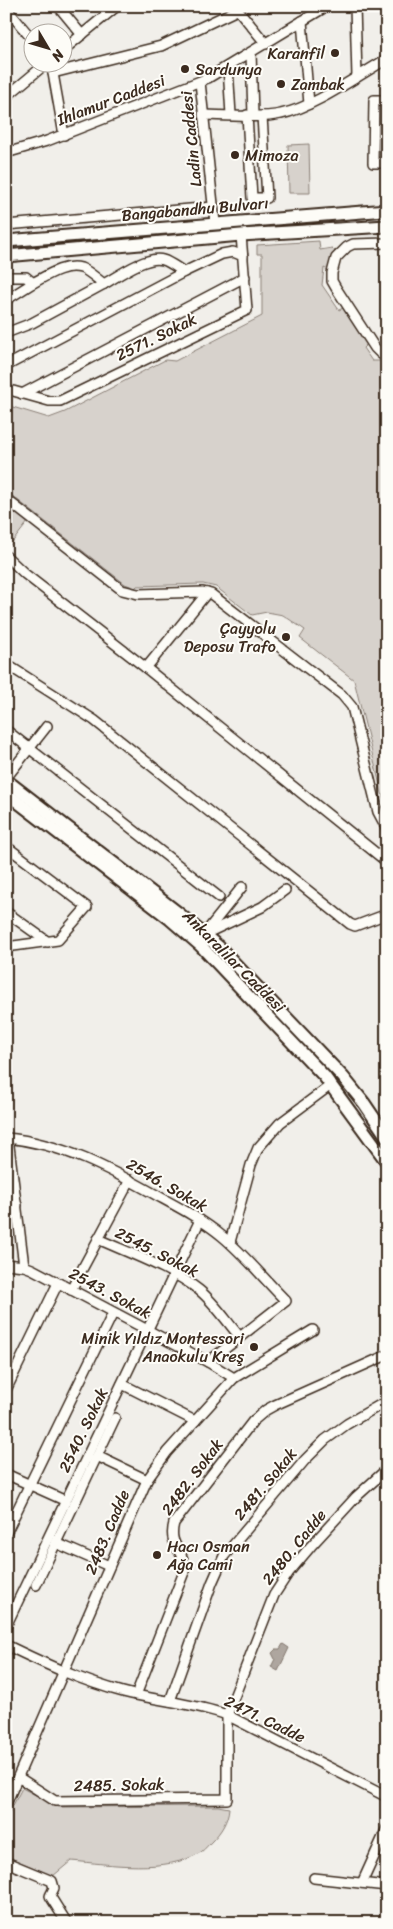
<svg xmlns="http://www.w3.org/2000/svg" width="393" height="1929" viewBox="0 0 393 1929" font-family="Sriracha,sans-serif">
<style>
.green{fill:#d7d2cc;stroke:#897e75}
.water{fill:#aea69f;stroke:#80746b}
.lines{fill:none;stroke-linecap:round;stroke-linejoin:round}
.minor-casing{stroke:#3b2a1e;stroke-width:12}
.major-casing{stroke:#3b2a1e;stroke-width:15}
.minor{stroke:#fdfcf7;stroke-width:9}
.major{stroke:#fdfcf7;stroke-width:11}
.poi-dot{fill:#3b2a1e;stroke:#fdfcf7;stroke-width:2}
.labels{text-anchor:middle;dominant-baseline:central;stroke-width:4;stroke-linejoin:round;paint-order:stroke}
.poi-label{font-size:16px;fill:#3b2a1e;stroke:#fdfcf7;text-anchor:start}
.street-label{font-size:16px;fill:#3b2a1e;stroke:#fdfcf7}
</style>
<rect width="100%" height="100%" fill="#f1efea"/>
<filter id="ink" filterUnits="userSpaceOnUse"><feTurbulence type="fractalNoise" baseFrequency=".02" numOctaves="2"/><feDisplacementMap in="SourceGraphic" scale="10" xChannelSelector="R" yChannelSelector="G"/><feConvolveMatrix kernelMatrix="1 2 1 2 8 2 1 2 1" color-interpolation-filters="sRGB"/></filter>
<g filter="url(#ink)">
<g class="green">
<path d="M309,144L310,193H289L288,145Z"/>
<path d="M319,241L320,250L332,248L335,251L328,270L324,268L322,285L339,310L343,308L367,344L363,348L372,361H387V814L354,680L300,638L305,630L283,615L267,612L252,615L216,587L203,584L137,586L135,588L125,584L6,491V405L49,418L65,412L165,360L175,361L262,316V254H257V245Z"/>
<path d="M6,505L28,522L10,545L6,542Z"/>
<path d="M22,1788L59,1807L218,1806L229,1808C228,1821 221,1832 212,1841C208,1845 205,1849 201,1852C166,1874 110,1864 71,1861L53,1876L6,1856V1819Z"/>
</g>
<path class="water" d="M283,1644L289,1648L278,1671L271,1667L275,1659L272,1653L276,1649H280Z"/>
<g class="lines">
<defs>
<g id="minor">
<path d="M58,6L82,35"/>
<path d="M235,6L266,44"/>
<path d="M355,6L357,77"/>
<path d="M6,8L32,39"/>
<path d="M302,21L309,104"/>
<path d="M62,51L117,6"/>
<path d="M251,53L253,115"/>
<path d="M51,62L64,135"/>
<path d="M228,67L231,115"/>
<path d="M53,73L161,46L237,10"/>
<path d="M200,82L215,223"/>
<path d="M6,97L48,62"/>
<path d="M387,100H374L373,163H387"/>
<path d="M203,115C226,115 259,119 281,114C313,108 357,76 387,59"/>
<path d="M247,115L252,198H267L262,116"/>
<path d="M6,153L47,141L208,78L327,6"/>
<path d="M6,225L213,207"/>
<path d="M387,243L353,244L347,247L336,258L332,273V281L336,288L375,348L381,354L387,355"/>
<path d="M6,277H26L33,283C46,276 65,263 81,268C89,271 97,279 104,284C118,276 147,255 163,260C170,262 177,268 184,272"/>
<path d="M6,300L33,283"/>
<path d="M6,333L32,323L104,284"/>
<path d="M6,366L184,272L222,254L233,252L243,256"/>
<path d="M6,389L49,401H60L247,310L241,235"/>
<path d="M22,394L245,277"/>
<path d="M6,499L122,590L138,594L203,592L211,594L342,695L352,707L378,812L387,829"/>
<path d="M6,556L25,574L146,668L207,593"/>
<path d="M6,664L94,720L350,924L355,926L387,914"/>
<path d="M146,668L387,862"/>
<path d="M6,730L219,897"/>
<path d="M6,778L47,726"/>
<path d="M6,846L87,907L58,940L6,947"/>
<path d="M6,912L48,942"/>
<path d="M206,932L242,887"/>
<path d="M205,934L262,907L285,890"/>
<path d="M387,1059V1077"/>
<path d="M6,1138C62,1143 110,1169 158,1196C180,1208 203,1220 222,1236C245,1255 265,1280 286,1301L208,1362"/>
<path d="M8,1138L24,1266"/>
<path d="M6,1205H17"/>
<path d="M98,1239C131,1254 171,1268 199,1290C215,1303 227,1322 240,1337"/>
<path d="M230,1242L251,1165L258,1148L280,1123L331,1085"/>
<path d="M6,1264L24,1266L32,1269L208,1362L234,1378"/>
<path d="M71,1290L130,1180"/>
<path d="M122,1384L195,1421"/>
<path d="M6,1390L58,1283"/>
<path d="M97,1456L147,1480"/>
<path d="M6,1474L66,1501"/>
<path d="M6,1533L113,1313"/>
<path d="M56,1543L109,1566"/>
<path d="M36,1585L115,1418"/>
<path d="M6,1626L200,1220"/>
<path d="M6,1645C45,1664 82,1681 123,1692C158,1701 193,1703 227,1715L387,1797"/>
<path d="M136,1695L184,1572C187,1550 167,1548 174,1523L253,1421L266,1410L275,1405L387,1355"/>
<path d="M170,1701L212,1583L224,1556L305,1460L325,1440L347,1424L387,1401"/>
<path d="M18,1777L55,1801L227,1799V1715L274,1595L289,1572L311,1546L356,1497L387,1469"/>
<path d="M6,1804L147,1480L167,1452L234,1378L313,1330"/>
<path d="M6,1862L52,1881L54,1888L50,1896L67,1923"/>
<path d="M314,1878L387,1886"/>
<path d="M362,1883L387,1828"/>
</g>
<g id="major">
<path d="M6,241L387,210"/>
<path d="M6,256L241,235L387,226"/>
<path d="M6,780L177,912L220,948L343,1077L364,1103L387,1137"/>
<path d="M6,793L170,919L200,945L324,1076L387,1162"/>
</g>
</defs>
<use href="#minor" class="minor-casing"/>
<use href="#major" class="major-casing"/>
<use href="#minor" class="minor"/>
<use href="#major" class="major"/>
</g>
</g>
<g class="poi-dot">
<circle cx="335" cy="53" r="5"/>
<circle cx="185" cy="69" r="5"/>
<circle cx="281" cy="84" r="5"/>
<circle cx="235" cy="155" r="5"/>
<circle cx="286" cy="637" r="5"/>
<circle cx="254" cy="1347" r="5"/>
<circle cx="157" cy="1555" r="5"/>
</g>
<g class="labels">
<g class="poi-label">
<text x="325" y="53" text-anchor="end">Karanfil</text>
<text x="195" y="69">Sardunya</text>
<text x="291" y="84">Zambak</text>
<text x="245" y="155">Mimoza</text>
<text x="276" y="628" text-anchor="end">Çayyolu<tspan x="276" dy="18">Deposu Trafo</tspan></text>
<text x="244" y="1338" text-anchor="end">Minik Yıldız Montessori<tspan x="244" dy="18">Anaokulu Kreş</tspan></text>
<text x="167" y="1546">Hacı Osman<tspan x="167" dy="18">Ağa Cami</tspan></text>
</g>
<g class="street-label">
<text transform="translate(111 100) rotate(-21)">Ihlamur Caddesi</text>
<text transform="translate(191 139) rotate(-96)">Ladin Caddesi</text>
<text transform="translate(195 209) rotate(-5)">Bangabandhu Bulvarı</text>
<text transform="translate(156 337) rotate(-26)">2571. Sokak</text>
<text transform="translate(234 961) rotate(45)">Ankaralılar Caddesi</text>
<text transform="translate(167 1185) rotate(30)">2546. Sokak</text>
<text transform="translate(157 1252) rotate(27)">2545. Sokak</text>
<text transform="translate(110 1293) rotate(28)">2543. Sokak</text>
<text transform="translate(83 1430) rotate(-64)">2540. Sokak</text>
<text transform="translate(192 1477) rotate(-53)">2482. Sokak</text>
<text transform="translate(265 1484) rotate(-50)">2481. Sokak</text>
<text transform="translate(107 1532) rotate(-67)">2483. Cadde</text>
<text transform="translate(294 1547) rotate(-51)">2480. Cadde</text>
<text transform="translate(265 1719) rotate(26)">2471. Cadde</text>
<text transform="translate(119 1785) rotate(-1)">2485. Sokak</text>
</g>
</g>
<rect width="393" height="1929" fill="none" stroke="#fdfcf7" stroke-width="25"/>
<rect x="12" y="12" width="368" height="1904" fill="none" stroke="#3b2a1e" stroke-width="2" filter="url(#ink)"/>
<g transform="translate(48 48) rotate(128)"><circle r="24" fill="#fdfcf7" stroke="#afa8a0"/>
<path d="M0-4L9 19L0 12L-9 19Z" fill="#3b2a1e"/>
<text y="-8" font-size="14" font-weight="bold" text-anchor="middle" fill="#3b2a1e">N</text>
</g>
</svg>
